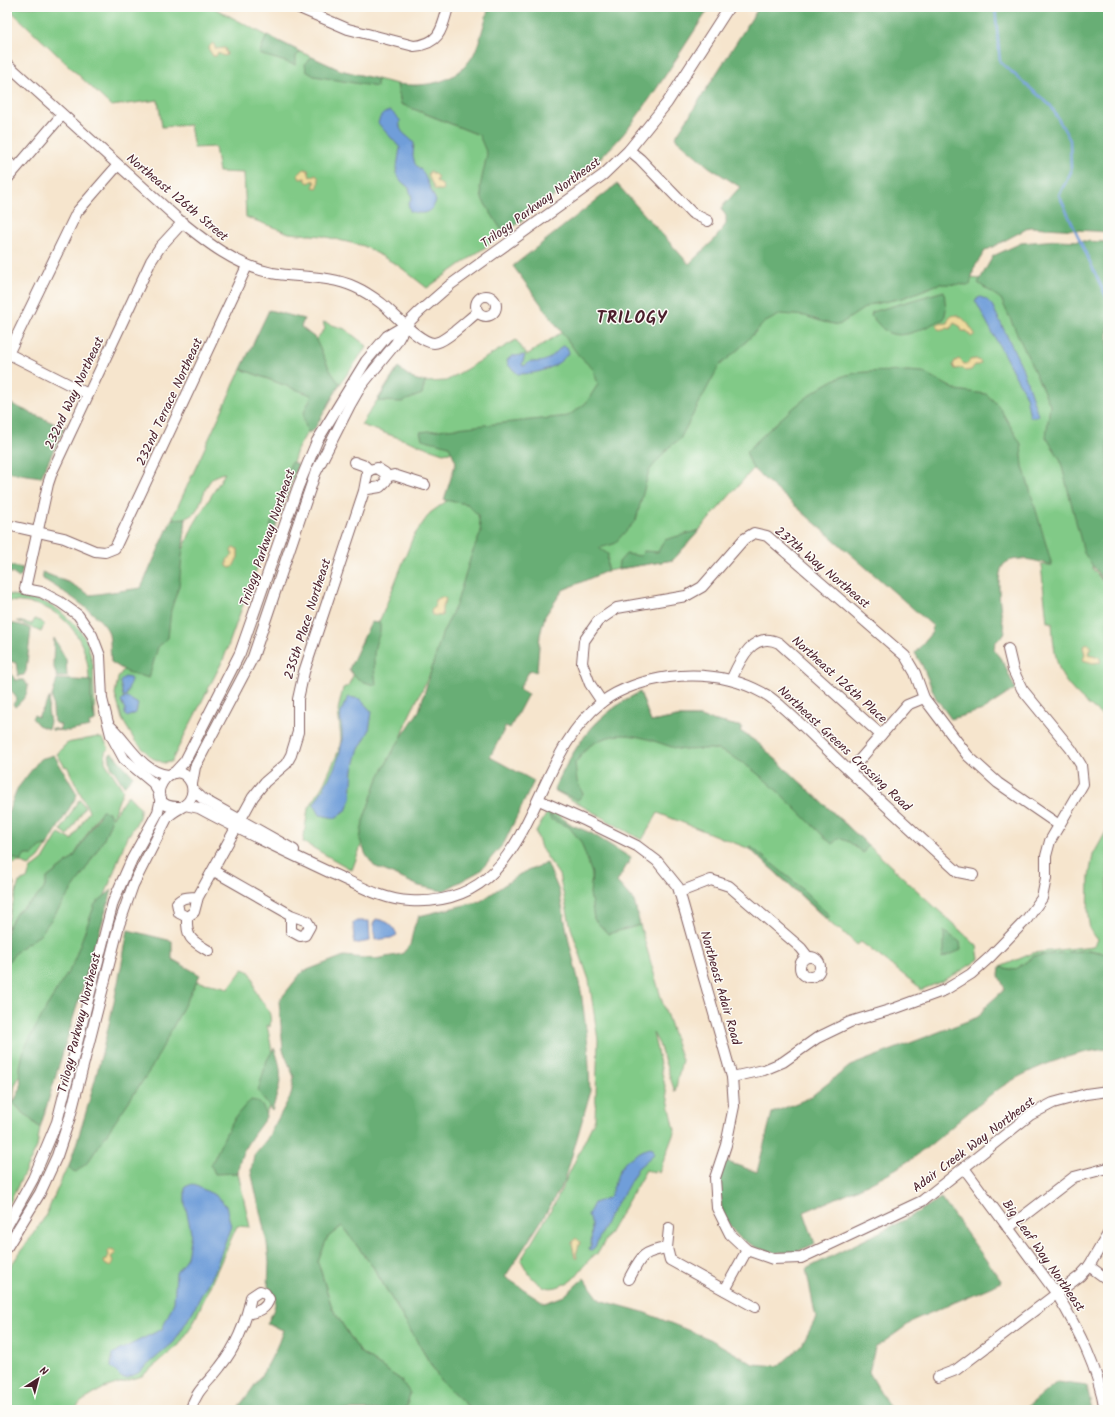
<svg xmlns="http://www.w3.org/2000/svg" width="1115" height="1417" viewBox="0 0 1115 1417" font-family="Kalam,sans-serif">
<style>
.green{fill:#81ca87;stroke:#667459}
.forest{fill:#68ae74;stroke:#596650}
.sand{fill:#eeda9e;stroke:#9c7c64}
.water{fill:#709ed9;stroke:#5d5e82}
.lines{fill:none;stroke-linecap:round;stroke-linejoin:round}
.stream{stroke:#709ed9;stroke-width:2.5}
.minor-casing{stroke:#866464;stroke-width:12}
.minor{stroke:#fff;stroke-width:10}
.labels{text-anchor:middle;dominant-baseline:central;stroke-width:3;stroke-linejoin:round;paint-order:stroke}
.street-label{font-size:13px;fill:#4a1f2b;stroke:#fdfcf7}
.district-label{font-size:17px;font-weight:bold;letter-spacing:1px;fill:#4a1f2b;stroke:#fdfcf7}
</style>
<rect width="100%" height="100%" fill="#fdfcf7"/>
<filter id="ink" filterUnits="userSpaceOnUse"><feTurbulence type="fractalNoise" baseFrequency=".025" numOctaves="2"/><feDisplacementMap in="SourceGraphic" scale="8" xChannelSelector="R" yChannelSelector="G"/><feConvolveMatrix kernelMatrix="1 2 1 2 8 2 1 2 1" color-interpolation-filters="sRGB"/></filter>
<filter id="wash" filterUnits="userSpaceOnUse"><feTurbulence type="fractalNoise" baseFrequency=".012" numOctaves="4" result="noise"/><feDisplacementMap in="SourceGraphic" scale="16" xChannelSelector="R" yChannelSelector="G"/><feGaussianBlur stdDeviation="0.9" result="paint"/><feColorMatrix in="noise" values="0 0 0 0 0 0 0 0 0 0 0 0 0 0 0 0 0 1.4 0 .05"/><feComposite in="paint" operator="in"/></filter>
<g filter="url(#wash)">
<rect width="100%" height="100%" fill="#f6e5cd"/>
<g class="green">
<path d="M7,7H212L279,42L340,70L397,84L401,104L479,135L512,164L504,234L427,288L399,266L364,246L322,236L289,233L246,217L244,173L219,172L215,147L194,148L190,125L162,127L158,100L111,106Z"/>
<path d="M919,273L1001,281L1057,376L1093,569L1108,588V720C1093,709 1067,689 1060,671C1054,655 1053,639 1052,622H1047L1041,565H1052L855,398L753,469L673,560L607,571L573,550L738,305Z"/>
<path d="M571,321L632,400L513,442L443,453L361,425L398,368L413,379L425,382L446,381L516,340L527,355L562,332Z"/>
<path d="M323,322L345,329L367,346L340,384L337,380L297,450L270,537L250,585L224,658L171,762L164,763L152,758L135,741L122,719L115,694L118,678L129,660L167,588L193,526L225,473C198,476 208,512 185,518C182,519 176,519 172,519L241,369L284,385L303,354L325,329Z"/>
<path d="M455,495L489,516L451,632L410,714L352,870L303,842L308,809L323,785L339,750L341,739L338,710L343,688L348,686L383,613L413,537L430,513Z"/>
<path d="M7,594L44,602L59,610L80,630L87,642L93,665L95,721L91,700V681L89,680C89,648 72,617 41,606C30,602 18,602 7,601Z"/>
<path d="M35,619L40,621L44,625L41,632L17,621L32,624Z"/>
<path d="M640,692L651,722L677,717H699L742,727L740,731L758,743L977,946L979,959C961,972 941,983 920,990L918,986L861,942L857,945L839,928L837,929L750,849L658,813L642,840L554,790C576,743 593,717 640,692Z"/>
<path d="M97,737L103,739L109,748L105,752V762L123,790L112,818L128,795L140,808C141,819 134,826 129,835L128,834L83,954L15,1085L13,1103L40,1128L37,1147L7,1208V951L105,820L98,815L73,858L47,878L44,889L35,899L17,912L7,929V923L19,882L27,879L30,870L43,860L59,833L72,840L89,811L67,766L65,767L57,754L67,743Z"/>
<path d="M80,800L85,807L68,835L61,830L78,801Z"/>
<path d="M553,811L595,842L625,929L640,925L662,1001L682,1060L675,1092L659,1044L653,1033L675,1130L659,1173L655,1170L654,1173L646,1170L598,1253C587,1259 582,1270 573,1279C570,1282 566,1283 562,1285C542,1295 529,1276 521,1260L554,1205L595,1119L598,1040L589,980L571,928L559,875L541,848L536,832L547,813Z"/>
<path d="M1108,828V954L1089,950L1034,956L1015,970L1000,967L1033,953L1093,946L1098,940L1090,930L1088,917L1089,876L1093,855Z"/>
<path d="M41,846H47L39,858L29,866L19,862L14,864L7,858V854L10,857L25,855Z"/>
<path d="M7,863L11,869L10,876L14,885L11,899L7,902Z"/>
<path d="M243,969C256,972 252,983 256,992C263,1006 273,1008 270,1027L267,1025C272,1048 277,1077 271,1101C268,1116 240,1149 230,1162L231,1173H238L250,1227L237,1226L192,1326L179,1345L142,1376L104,1388L81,1402L74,1410H7V1271L45,1217L63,1176L89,1133L190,980L225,987L228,989Z"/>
<path d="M342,1226L373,1267L440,1380L472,1410H401L407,1406L401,1380L360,1352L332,1308L318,1262L326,1238Z"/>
</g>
<g class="forest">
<path d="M489,7H710C684,46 658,89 630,126C596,169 547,201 504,234L482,199L480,187L487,154L479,135L401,104L397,84C425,87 453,84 470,60C478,51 485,20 489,7Z"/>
<path d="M759,7H1108V232L1030,227L985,251L974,268L970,285L939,284L903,298L869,305L839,325L823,322L805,316L781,314L764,323L740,348L719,366L680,439L669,447L649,471L636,520L614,544L599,548L608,554L607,571L563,590L545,616L540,635L537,670L536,672L530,670L519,689L528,694L510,728L506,726L490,757L534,781L504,843L480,871L443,891L419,886L374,866L366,855L360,840L363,821L377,781L395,747L419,711L442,634L456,605L471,556L481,532L478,515L467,504L444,500L456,462L449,446L422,439L420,432L568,416L586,403L598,384L593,369L579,356L513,266L617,184L689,264L715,239L726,224V216L721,208L740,187L709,167L675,138Z"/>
<path d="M267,35L301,52L296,56V65L259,54Z"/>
<path d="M312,57L340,70L377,79V87L314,76L306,71L305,64Z"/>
<path d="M1057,240L1108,242V588L1084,553L1060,459L1046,437L1050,405L1001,299L978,283L993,256L1021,243Z"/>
<path d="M944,291L946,310L944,319C928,325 907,340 889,333C882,330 876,321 871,316L872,312Z"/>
<path d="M269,310L304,319L301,327L315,338L331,372L340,384L314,430L308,433C306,426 301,417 305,410C307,404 310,402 311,395L241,369Z"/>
<path d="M398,368L413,379L425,382L422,394L402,402L378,401Z"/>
<path d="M908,371L923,372L956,390L986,394L998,405L1021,444L1023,466L1052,565C1039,562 1020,555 1007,562C992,568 1002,620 1005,633L995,643L994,650L1004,663L1015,689L983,710L951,719L936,698L922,665L915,653L932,632L933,626L753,469L746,452C768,430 817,382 847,375C866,370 888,372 908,371Z"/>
<path d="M7,402L64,428L41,477L7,472Z"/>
<path d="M291,462L298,464L275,529L270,527Z"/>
<path d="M186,518L179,586L171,610L168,638L158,647L149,678L127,672L111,662C110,653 111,639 108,631C100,614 60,589 43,579L42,572L70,583L90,595L141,588L172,519Z"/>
<path d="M700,530L673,560L618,569L619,562L626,554L641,556L644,551L658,552L664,540Z"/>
<path d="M7,565L23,568L21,576L19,578L12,573H7Z"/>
<path d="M371,622L380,623C381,634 379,634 376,643C372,656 375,672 376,685C364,683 355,679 349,669Z"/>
<path d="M7,623C15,624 26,625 31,630L26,671L24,675L18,676L16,663L10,661L7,663Z"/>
<path d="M54,638L66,659L67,677H57L53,664Z"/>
<path d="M11,666V673L15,680H24L28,686C28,695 22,701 15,707L13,704L17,699L7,684V667Z"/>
<path d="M57,679L91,681V700L95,721L89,723L90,727L69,731L52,730V728L59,730L61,725L54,722L52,696Z"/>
<path d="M640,692L651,722L677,717H699L742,727L740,731L758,743L868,845L863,853L849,842L839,838L832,844C800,815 760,767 721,751C708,746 691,752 678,749C648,740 622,725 591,745C585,749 580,758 575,763L577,781L583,794L578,800L554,790C576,743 593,717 640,692Z"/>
<path d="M50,697L48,710L50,722L48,729L38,725L32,718L34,715L38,717Z"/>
<path d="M112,753L133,776L124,786L111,766L109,755Z"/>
<path d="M54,755L77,794L76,797L47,846H41L33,855H25L21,861L10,857L7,854V815L17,789L40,759Z"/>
<path d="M102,811L109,812L111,821L104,839L77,883L40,935L19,949L7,963V929L17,912L35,899L44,889L47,878L73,858Z"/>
<path d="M549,815L591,833L631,858L617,882L634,901L640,925L608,934L594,919L590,893L592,874L581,842L569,827L550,819Z"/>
<path d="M750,846L797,884L830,916L827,919L750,849Z"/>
<path d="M547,863L559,891L570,946L581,991L588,1045L590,1093L565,1180L542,1220L505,1277L545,1303L564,1296L584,1278L600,1300L643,1312L710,1339L753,1364L779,1366L802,1345L816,1318L806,1269L910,1217L941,1198L1002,1282L916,1319L875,1348L869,1372L891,1410H472L440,1380L373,1267L342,1226L327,1238L318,1262L332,1308L360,1352L401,1380L410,1393L407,1406L401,1410H236C255,1386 274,1360 283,1330L267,1324C273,1311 282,1297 268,1287L269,1262L267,1243L251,1171L254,1155L267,1139L291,1095L294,1077L283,1050L279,1001L302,972L344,956L375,959L402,954L410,945L414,927L419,916L481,901L520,874Z"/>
<path d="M112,890L40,1128L13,1103L21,1088L20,1067L24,1049L50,1001L72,966L95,904Z"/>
<path d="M128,930L172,941V959L200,975L152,1067L88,1162L76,1172L71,1170L69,1166C95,1089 114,1010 128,930Z"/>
<path d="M944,931L960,942L961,950L942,958L944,950Z"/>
<path d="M1089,950L1108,954V1049C1073,1052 1033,1067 1003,1086C971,1107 944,1136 913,1158C879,1181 841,1196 804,1212L815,1244L795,1252L777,1253L757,1248L740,1238L731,1228L722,1213L719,1179L724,1161L757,1172L772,1113L809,1098L850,1066L978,1017L986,1006L1005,989L999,976L1000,967L1015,970L1034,956Z"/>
<path d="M274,1048C285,1075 280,1084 272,1111L258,1091L267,1060Z"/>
<path d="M251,1100C260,1101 265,1107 266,1117C254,1135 239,1150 238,1173L215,1174L211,1165C223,1141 230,1118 251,1100Z"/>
<path d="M1057,1382L1087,1386L1092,1410H1020L1026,1408Z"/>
</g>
<g class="sand">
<path d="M213,43L216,49L225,48L227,55L224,56L218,53L216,56H213L208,48Z"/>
<path d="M304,169L308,170L310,177L316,174C319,177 320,184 317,188L313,187L315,183L313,180L309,183L306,181L305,178L300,179L298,175Z"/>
<path d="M430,171L438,177L436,181L442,185L444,189L443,190H435L428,175Z"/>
<path d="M957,315C966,319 970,327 975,334L971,337L967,331H962L960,326L954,323L950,329L947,328L944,330L938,329L937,324L947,323L950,316Z"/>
<path d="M959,359L964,364H967L970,360L976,359L981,362L979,365H975L971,370L965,371L962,368L955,369L953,365L955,361Z"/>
<path d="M233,548L238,549V557L233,567L230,568L227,566V560L233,555L231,551Z"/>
<path d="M442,597L446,599L442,608V616L432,615L431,611L435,606V600Z"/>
<path d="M1087,643L1091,648L1089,654L1099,657L1101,662L1093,663L1083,660L1085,654L1083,647Z"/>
<path d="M576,1238L580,1242L576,1254L577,1258H575L572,1243Z"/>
<path d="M110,1249L114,1250L116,1253L111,1257L113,1261L110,1267L105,1264L104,1261L109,1256L108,1251Z"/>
</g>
<g class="water">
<path d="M391,111L400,120C398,134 407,134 414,143L413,156L415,164L423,172L436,201C431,214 422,215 410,211L408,203L412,198L409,188L401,181L396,173L400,148C393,139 385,132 378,123C380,116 383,112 391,111Z"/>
<path d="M980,297L986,299L992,305L1022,367L1038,415L1036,417H1030L1026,396L975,300Z"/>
<path d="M562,346L567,347L569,352C558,368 538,374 518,374L508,365L507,360L512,356L525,355L522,365L524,366L531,361C545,365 553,356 562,346Z"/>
<path d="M124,677L130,678L131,680L126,696H123L120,682Z"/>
<path d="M127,697L138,704L136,713L127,717L125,715V709L121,702L122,699Z"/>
<path d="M349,697L360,699L372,712L369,731L358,751L353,770L351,798L346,811L335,818L320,815L314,804C325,785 340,764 342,741C344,720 334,718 349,697Z"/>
<path d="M376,919C387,921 393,924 397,935L391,938L375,940L373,924Z"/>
<path d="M357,921H369L370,941L354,944L353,923Z"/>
<path d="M650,1147L653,1148L654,1154L638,1168L625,1191L609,1216L595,1247L590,1251L589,1249L591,1246L592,1224L588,1215L594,1203L610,1197C621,1165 619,1162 650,1147Z"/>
<path d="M192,1184L217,1196L226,1206L231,1226L216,1267L193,1311L174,1342L138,1373L127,1378H122L111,1367L112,1354L162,1329L174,1302L176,1273L187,1257L191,1232L185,1204V1187Z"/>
</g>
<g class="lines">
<path class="stream" d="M995,7L1000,62L1051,106L1070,140L1071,172L1059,195L1108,301"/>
</g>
</g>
<g filter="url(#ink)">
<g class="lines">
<defs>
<g id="minor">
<path d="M297,7L348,29L414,46C440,44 442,29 448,7"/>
<path d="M7,64L178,219C206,242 235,265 272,273C299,278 329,275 355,287C364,291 373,297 381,303C393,312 419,343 434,343C445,343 468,319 478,312"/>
<path d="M629,150L640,159L692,213L708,221"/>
<path d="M7,161L15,168"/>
<path d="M7,179L62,115"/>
<circle cx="486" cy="306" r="10"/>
<path d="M7,353L88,394"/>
<path d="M8,354L77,212L118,165"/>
<path d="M354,462L365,466L369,470"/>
<path d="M386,477L394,475L425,485"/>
<path d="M7,525L64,538L95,551L105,552L115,548L247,266"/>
<path d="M731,680C740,660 753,630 779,643L881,735"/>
<path d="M602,702L590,684L582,663L584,641L598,621L617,608L686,596L702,587L744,539L754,533L767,536L905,656L915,673L924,698L968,756L998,783L1059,825"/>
<path d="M109,725C128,742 141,772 168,775"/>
<path d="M850,771L907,705L924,698"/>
<path d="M174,773L185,761L240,653L298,487L317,441L366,361L387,336L406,325"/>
<path d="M192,784L195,767L253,657L315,474L350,405L361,386L396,343L406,325L419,312L450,285L603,175L629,150L667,103L729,7"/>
<path d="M193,790L203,799L294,850"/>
<path d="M159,793L153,783L124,759L111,735L102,699L100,656L92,635L78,615L60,602L41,592L25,589L48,484L52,472L151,261L160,247L183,222"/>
<path d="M539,800L586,821L637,846L657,861L678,887L732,1077L734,1106L726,1145L715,1178L717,1208L730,1234L747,1250L773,1259L801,1258L922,1201L1030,1115L1053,1103L1086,1094L1108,1091"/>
<path d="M185,805L199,808C243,832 288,853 333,874C358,885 383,900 410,901C537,908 525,762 602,702C620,688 647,680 669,677C701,673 734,677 763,693C770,696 776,702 782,707C804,726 824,747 845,767C882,803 920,837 958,872L973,875"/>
<path d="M214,871L291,915L307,921L310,926L305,935L300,936L291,931V915"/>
<path d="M680,892L711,880L729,886L801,948L808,957"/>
<path d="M198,897C189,898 183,896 177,903L179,913L187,917L194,912L198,897L253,797L265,782L286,764L291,755L298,732V699L304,672L364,491L368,489L380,487L386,481L385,473L377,468L369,470L367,475L364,491"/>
<path d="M187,917C186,939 192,941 209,951"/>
<circle cx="810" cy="967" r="10"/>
<path d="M732,1077L764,1070L783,1062L817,1038L850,1022L896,1008L945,990L971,974L990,957L1027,919L1042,898L1046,878V856L1050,841L1083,784L1081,765L1071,749L1022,689L1013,670L1008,649"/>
<path d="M964,1168L1057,1294C1079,1331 1098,1368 1105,1410"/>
<path d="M7,1226L33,1179L57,1122L113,902L132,859L158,812L161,798"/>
<path d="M669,1228L667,1248L670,1260L755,1307"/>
<path d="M1008,1228L1074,1177L1108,1168"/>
<path d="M7,1247L40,1193L57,1156L70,1117L119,925L133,885L167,818C173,810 184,808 189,801C193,795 193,788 191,783C174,749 135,808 179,807"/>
<path d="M1089,1266L1108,1280"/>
<path d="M629,1279C641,1257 641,1252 667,1248"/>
<path d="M725,1290L747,1250"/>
<path d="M938,1377L956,1370L1080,1276L1089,1266L1108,1234"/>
<path d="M191,1410C195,1391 209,1382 220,1367C236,1347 246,1322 251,1297L260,1291L265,1293L269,1299C266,1310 258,1311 247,1314"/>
</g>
</defs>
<use href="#minor" class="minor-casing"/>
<use href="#minor" class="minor"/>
</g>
</g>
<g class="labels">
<g class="street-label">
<text transform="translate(177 198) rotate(40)">Northeast 126th Street</text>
<text transform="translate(541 203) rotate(-36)">Trilogy Parkway Northeast</text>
<text transform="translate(75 393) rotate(-65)">232nd Way Northeast</text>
<text transform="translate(170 402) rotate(-65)">232nd Terrace Northeast</text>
<text transform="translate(268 538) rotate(-71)">Trilogy Parkway Northeast</text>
<text transform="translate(822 568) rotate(40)">237th Way Northeast</text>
<text transform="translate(308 619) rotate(-72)">235th Place Northeast</text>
<text transform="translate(839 680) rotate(42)">Northeast 126th Place</text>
<text transform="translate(844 749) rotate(43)">Northeast Greens Crossing Road</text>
<text transform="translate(720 988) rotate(74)">Northeast Adair Road</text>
<text transform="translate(80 1023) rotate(-76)">Trilogy Parkway Northeast</text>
<text transform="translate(974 1145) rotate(-37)">Adair Creek Way Northeast</text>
<text transform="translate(1043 1256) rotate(55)">Big Leaf Way Northeast</text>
</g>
<g class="district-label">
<text x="632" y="318">TRILOGY</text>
</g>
</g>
<rect width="1115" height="1417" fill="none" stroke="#fdfcf7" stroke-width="24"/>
<g transform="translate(38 1379) rotate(36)" stroke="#fdfcf7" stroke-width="3" paint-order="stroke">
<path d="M0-3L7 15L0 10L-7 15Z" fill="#4a1f2b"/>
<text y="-6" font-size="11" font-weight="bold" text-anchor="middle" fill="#4a1f2b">N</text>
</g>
</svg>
